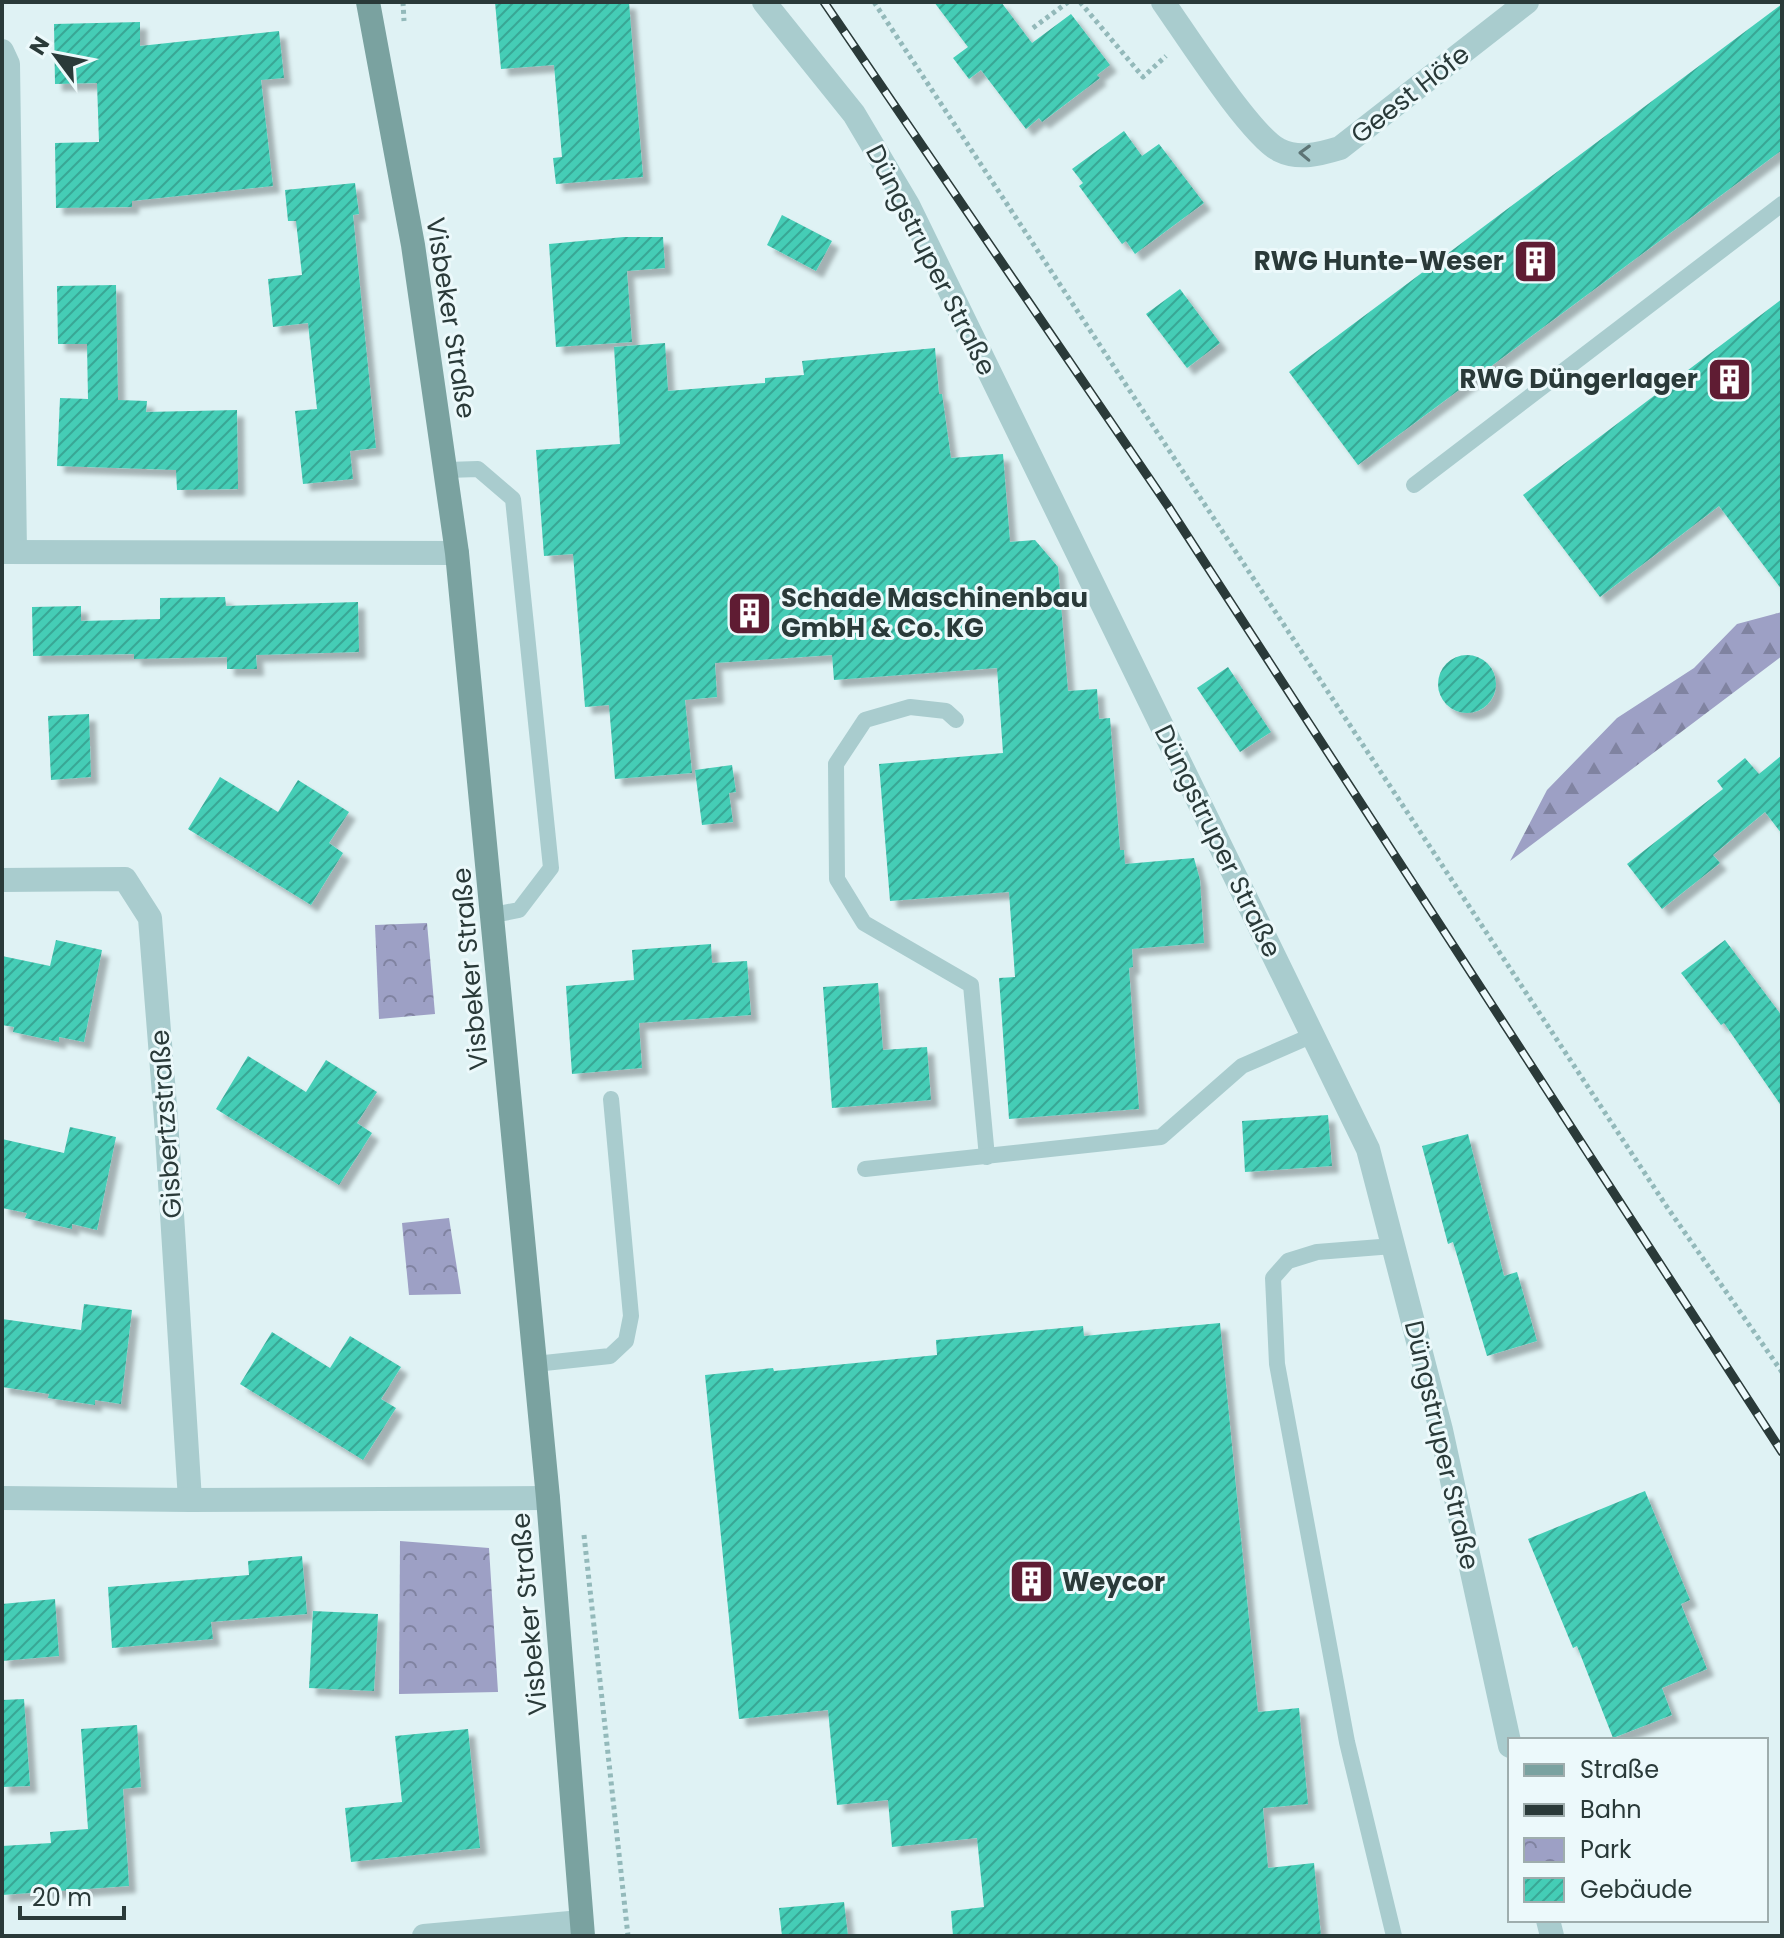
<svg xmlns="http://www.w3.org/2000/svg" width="1784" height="1938" viewBox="0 0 1784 1938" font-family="Poppins,sans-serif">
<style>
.forest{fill:url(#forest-firs)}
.park{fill:url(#park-crowns)}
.building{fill:url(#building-hatch);filter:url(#shadow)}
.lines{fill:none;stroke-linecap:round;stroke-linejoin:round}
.path{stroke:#93b9ba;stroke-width:5;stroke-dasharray:4 4;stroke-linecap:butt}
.lane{stroke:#a9ccce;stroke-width:16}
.street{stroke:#a9ccce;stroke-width:24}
.secondary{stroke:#7aa2a0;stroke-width:24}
.rail-casing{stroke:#2a3a39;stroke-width:9}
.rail{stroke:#ecf9fb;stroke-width:6;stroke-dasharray:18;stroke-linecap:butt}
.oneway{stroke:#5d7475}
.labels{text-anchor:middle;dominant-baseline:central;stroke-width:6;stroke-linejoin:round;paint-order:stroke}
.street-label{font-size:26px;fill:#2a3a39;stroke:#ecf9fb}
.poi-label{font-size:26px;font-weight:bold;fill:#2a3a39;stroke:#ecf9fb;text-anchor:end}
</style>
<defs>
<pattern id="forest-firs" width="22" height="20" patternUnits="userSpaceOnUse" patternTransform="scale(2)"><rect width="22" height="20" fill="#9da0c5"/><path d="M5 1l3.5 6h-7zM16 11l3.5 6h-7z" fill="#8083a1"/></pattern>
<pattern id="park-crowns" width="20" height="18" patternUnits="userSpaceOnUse" patternTransform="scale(2)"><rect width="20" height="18" fill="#9da0c5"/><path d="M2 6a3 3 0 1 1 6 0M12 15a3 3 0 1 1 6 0" fill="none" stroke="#8083a1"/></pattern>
<pattern id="building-hatch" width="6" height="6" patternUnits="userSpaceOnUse" patternTransform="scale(2)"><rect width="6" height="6" fill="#44cdb6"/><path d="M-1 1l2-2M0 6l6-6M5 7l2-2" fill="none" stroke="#39a795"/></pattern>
<filter id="shadow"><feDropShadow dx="7" dy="7" stdDeviation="2" flood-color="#0004"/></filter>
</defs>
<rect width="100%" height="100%" fill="#dff2f4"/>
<path class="forest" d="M1782,612V656L1510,861L1547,790L1617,718L1694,668L1737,624Z"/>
<g class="park">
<path d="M427,923L435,1014L379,1019L375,925Z"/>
<path d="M449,1218L461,1294L409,1295L402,1223Z"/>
<path d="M400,1541L489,1548L498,1692L399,1694Z"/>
</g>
<g class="building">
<path d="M495,2H629L643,177L556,184L553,158L562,157L554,65L501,69Z"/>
<path d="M934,2H1001L1032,43L1071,14L1110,65L1097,75L1100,78L1042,122L1039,118L1026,129L981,70L969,79L953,58L968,47Z"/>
<path d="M1782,4V150L1358,465L1289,372Z"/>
<path d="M140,22V46L279,31L284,78L261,80L273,186L132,201V207L56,208L55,143L99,142L97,83L55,84L54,24Z"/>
<path d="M1124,131L1142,156L1159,144L1204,203L1135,254L1126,241L1122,244L1079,186L1083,183L1072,169Z"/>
<path d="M355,183L359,214L353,215L376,448L350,451L353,479L303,484L295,411L317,409L308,323L273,327L268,279L302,275L296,221H288L285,190Z"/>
<path d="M782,215L832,241L816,271L767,245Z"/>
<path d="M624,237H663L665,268L627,271L632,342L556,347L549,244Z"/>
<path d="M116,285L118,400L147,401L146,412L237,410L238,489L177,490L176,470L57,466L60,398L88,399L87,344H58L57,286Z"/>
<path d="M1180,289L1220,343L1187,368L1146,314Z"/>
<path d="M1782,299V590L1719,506L1600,597L1523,495Z"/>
<path d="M665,343L668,391L765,383V378L804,375L802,361L935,348L939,394H942L951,458L1003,454L1010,542L1035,540L1058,567L1068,691L1097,689L1099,719L1110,718L1120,850H1124L1125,864L1194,858L1200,880L1204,943L1132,949L1133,967L1129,968L1139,1109L1009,1119L999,978L1015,977L1009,892L890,901L879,764L1003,753L997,668L834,680L832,655L715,663L717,697L685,700L692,773L615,779L609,705L585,707L573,554L544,556L536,450L620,444L614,347Z"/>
<path d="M225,597L226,606L358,602L359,652L256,655L257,669H227V657L134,659V654L33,656L32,607L81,606V621L160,619V598Z"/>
<circle cx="1467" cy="684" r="29"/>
<path d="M1228,667L1271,732L1240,752L1197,688Z"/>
<path d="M89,714L91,777L51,780L48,716Z"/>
<path d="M1782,755V834L1765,812L1713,855L1720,863L1662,909L1627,864L1723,789L1717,781L1745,758L1759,774Z"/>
<path d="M732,765L736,792L729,793L733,822L702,825L695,770Z"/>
<path d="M220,777L278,812L298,780L349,812L329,843L343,853L311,905L188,829Z"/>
<path d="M56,940L102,950L84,1042L59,1037V1042L13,1032L14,1027L2,1025V956L50,966Z"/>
<path d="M1725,940L1782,1016V1107L1724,1023L1721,1025L1681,973Z"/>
<path d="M711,944L712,963L747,961L751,1015L639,1023L642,1068L572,1074L566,986L634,980L632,950Z"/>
<path d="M878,983L883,1050L927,1047L931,1100L832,1108L823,987Z"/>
<path d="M248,1056L306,1092L326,1060L377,1092L357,1123L372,1133L339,1185L216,1109Z"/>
<path d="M1328,1115L1332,1166L1245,1172L1242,1121Z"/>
<path d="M70,1127L116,1137L97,1230L72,1224V1229L25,1218L27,1213L2,1208V1139L64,1153Z"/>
<path d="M1468,1134L1504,1276L1517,1272L1537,1341L1487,1356L1453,1242L1448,1244L1422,1146Z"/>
<path d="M84,1304L132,1310L121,1404L95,1400V1405L48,1398L49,1394L2,1387V1319L81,1330Z"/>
<path d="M1220,1323L1258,1712L1299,1708L1308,1804L1263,1808L1268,1868L1314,1863L1321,1936H953L951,1911L984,1907L977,1838L892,1847L888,1800L837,1805L828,1710L739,1719L705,1375L773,1368L774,1371L937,1355L936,1340L1083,1326L1084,1336Z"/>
<path d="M272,1332L330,1368L350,1336L401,1367L381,1399L396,1408L363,1460L240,1384Z"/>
<path d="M1645,1491L1690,1600L1681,1604L1707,1669L1662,1688L1672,1715L1613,1738L1577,1646L1573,1648L1528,1539Z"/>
<path d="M302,1556L307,1614L211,1622L213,1639L112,1648L108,1587L249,1575L248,1561Z"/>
<path d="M55,1599L59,1656L2,1661V1604Z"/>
<path d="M313,1611L378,1614L374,1691L309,1688Z"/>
<path d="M24,1699L30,1786L2,1787V1700Z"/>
<path d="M137,1725L141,1787L123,1789L129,1886L2,1895V1846L51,1843L50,1832L88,1829L81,1729Z"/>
<path d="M468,1729L480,1848L351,1862L345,1808L402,1802L395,1736Z"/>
<path d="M844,1902L848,1936H782L779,1908Z"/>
</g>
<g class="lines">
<g class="path">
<path d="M403,2L404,21"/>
<path d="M874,2L1667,1207L1782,1372"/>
<path d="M1080,2L1143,77L1166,56"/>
<path d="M1033,28L1068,2"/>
<path d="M584,1535L628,1936"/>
</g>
<g class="lane">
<path d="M447,470L478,469L513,499L551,868L519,910L493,915"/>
<path d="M1414,485L1782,204"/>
<path d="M956,720L946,711L910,707L865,720L836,764L837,879L864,923L971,985L987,1157"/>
<path d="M865,1169L1161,1137L1242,1066L1313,1035"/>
<path d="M1393,1246L1317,1252L1288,1261L1273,1278L1277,1364L1347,1742L1394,1936"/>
<path d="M535,1364L610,1356L626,1341L631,1316L611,1099"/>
</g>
<g class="street">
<path d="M764,2L854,114L908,205L1368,1149L1441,1430L1510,1746"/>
<path d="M1163,2C1185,33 1250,135 1279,150C1299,160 1320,154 1340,148L1527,2"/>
<path d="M2,51L8,64L15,552"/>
<path d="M2,552L457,553"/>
<path d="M2,880L125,879L150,918L166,1119L190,1500"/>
<path d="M2,1498L190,1500L548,1498"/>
<path d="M1548,1920L1552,1936"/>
<path d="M424,1936L581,1922"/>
</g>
<path class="secondary" d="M368,2L413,245L457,553L548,1498L583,1936"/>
<defs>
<path id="rail" d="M824,2L1168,506L1782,1452"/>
</defs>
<use href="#rail" class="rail-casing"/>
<use href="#rail" class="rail"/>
</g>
<defs><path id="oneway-chevron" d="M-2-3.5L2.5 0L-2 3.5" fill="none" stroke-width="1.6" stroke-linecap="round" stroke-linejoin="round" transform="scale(2)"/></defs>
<use class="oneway" href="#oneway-chevron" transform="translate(1305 153) rotate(-178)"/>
<defs>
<symbol id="building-square" viewBox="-11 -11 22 22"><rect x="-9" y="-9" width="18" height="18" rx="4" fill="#5f1c33" stroke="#ecf9fb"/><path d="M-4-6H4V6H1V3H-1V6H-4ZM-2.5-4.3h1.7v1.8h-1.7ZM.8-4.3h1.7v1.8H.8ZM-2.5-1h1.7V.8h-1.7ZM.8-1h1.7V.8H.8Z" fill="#fff"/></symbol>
</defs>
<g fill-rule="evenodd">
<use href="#building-square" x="1510" y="236" width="51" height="51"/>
<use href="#building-square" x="1704" y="354" width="51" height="51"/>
<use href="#building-square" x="724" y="588" width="51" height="51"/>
<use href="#building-square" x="1006" y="1556" width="51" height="51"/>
</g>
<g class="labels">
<g class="street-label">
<text transform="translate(1410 94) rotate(-38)">Geest Höfe</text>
<text transform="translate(931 260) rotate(63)">Düngstruper Straße</text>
<text transform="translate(451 318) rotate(81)">Visbeker Straße</text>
<text transform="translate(1218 841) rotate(64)">Düngstruper Straße</text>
<text transform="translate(470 969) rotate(-95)">Visbeker Straße</text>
<text transform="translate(166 1124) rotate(-94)">Gisbertzstraße</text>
<text transform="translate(1442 1445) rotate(77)">Düngstruper Straße</text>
<text transform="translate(529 1614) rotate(-95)">Visbeker Straße</text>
</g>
<g class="poi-label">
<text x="1504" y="261">RWG Hunte-Weser</text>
<text x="1698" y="379">RWG Düngerlager</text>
<text x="781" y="598" text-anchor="start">Schade Maschinenbau<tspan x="781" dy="30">GmbH &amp; Co. KG</tspan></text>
<text x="1062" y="1582" text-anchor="start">Weycor</text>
</g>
</g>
<rect width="1784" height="1938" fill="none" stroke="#2a3a39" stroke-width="8"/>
<rect x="1508" y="1738" width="260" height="184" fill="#ecf9fb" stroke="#9eadad" stroke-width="2"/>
<rect x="1524" y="1764" width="40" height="12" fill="#7aa2a0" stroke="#9eadad" stroke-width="2"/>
<text x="1580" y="1778" font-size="24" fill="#2a3a39">Straße</text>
<rect x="1524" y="1804" width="40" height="12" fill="#2a3a39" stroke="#9eadad" stroke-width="2"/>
<text x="1580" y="1818" font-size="24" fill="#2a3a39">Bahn</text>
<rect x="1524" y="1838" width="40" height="24" fill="url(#park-crowns)" stroke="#9eadad" stroke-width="2"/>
<text x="1580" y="1858" font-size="24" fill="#2a3a39">Park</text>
<rect x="1524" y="1878" width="40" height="24" fill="url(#building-hatch)" stroke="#9eadad" stroke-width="2"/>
<text x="1580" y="1898" font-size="24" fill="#2a3a39">Gebäude</text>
<g transform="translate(56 56) rotate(302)" stroke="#ecf9fb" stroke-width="6" paint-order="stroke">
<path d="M0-6L14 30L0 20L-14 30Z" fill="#2a3a39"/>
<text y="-12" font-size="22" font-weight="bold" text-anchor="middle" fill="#2a3a39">N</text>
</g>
<path d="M20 1906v12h104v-12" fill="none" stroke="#2a3a39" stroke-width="4"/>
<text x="32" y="1906" font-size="24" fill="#2a3a39" stroke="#ecf9fb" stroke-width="6" paint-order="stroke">20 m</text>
</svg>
